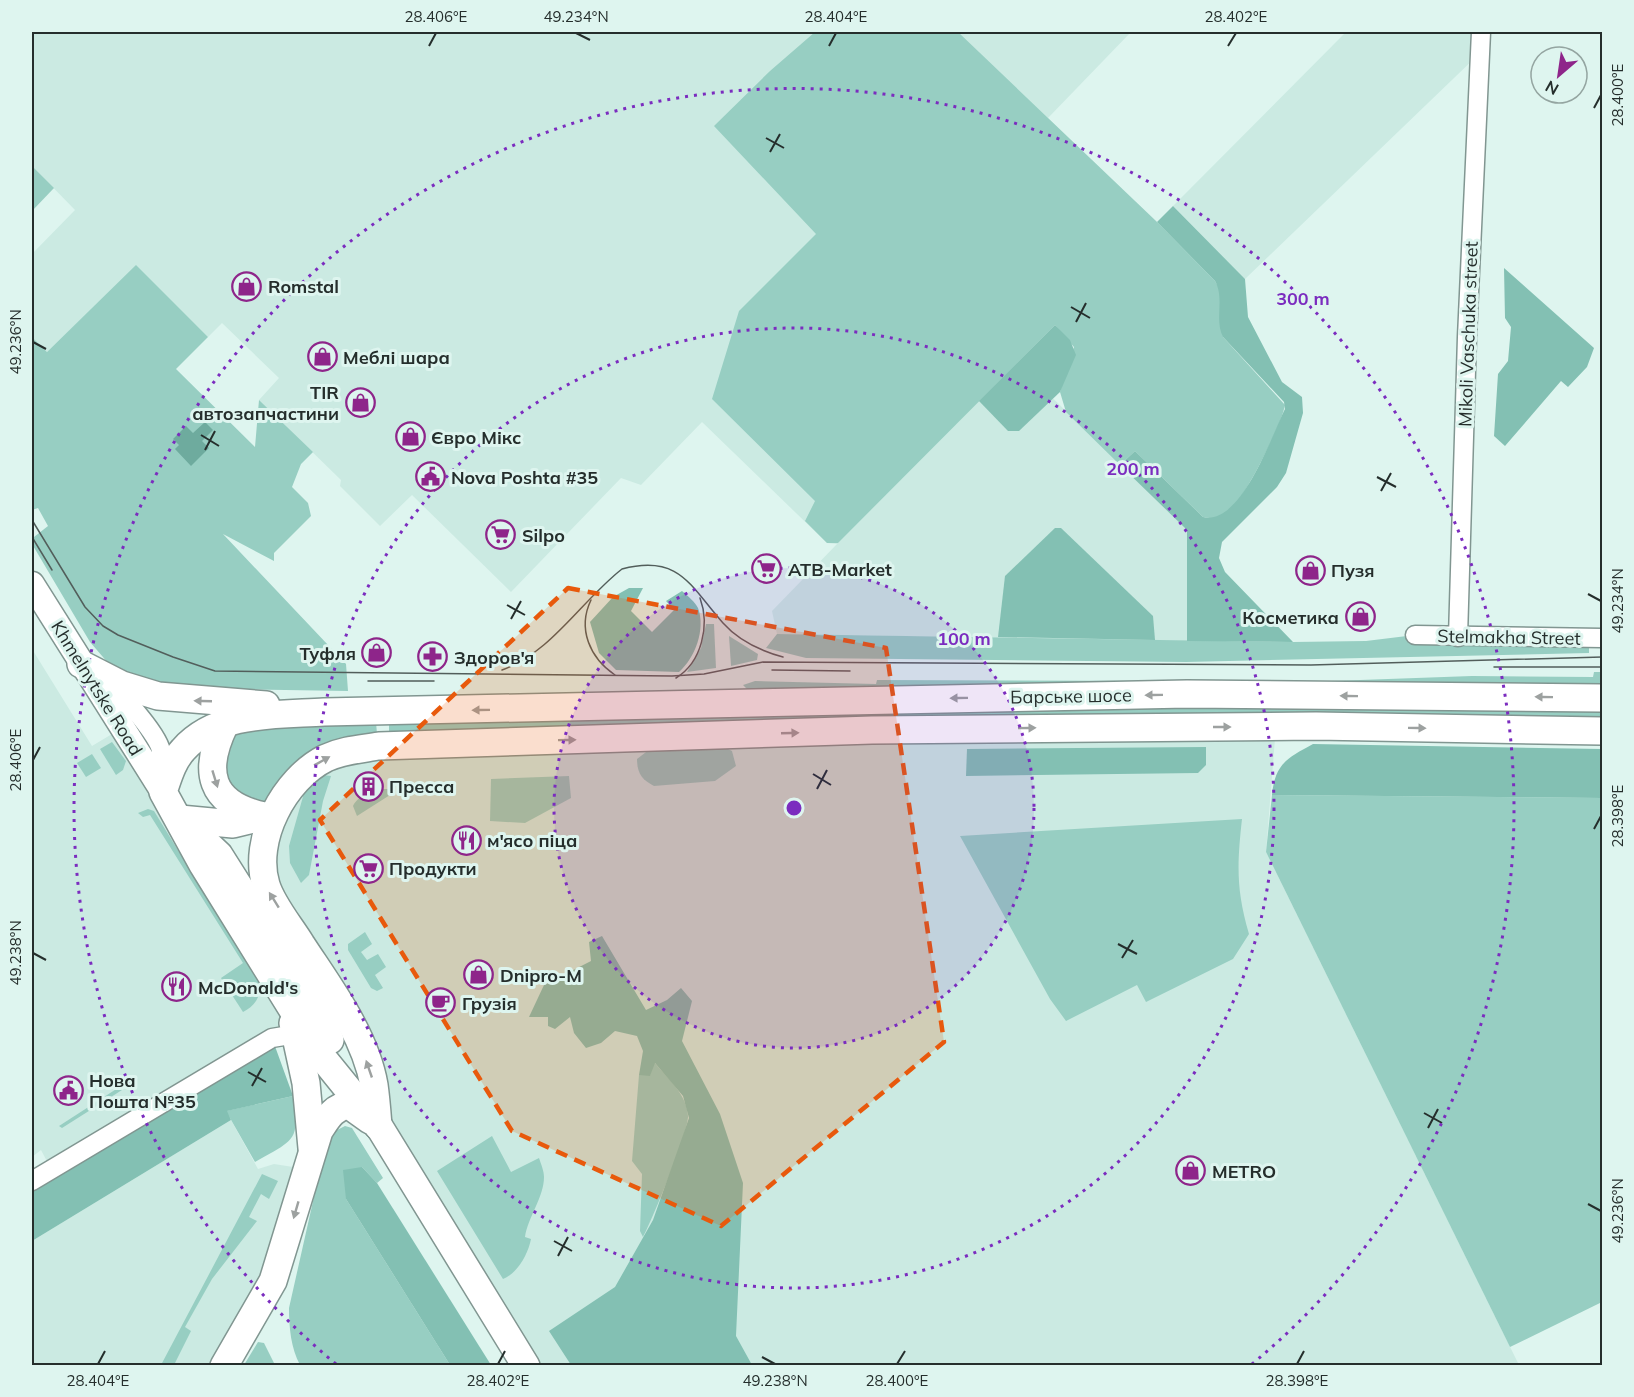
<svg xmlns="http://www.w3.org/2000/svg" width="1634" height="1397" viewBox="0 0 1634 1397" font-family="Mulish,sans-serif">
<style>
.built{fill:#cbeae2}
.green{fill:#97cec2}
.forest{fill:#83c0b3}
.water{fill:#6eab9e}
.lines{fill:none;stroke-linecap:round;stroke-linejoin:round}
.minor-casing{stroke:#819691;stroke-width:21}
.major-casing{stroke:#819691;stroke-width:27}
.highway-casing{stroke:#819691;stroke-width:30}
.minor{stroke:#fff;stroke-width:18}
.major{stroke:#fff;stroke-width:24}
.highway{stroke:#fff;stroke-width:27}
.tram{stroke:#525e5b;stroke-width:1.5}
.oneway{fill:#9da1a0}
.marked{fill:#e8590c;fill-opacity:0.2;stroke:#e8590c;stroke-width:4.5;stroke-dasharray:12 8;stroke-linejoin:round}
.ticks{fill:none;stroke:#252e2c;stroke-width:2}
.ring{fill:none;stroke:#7b2cbf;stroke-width:3;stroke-dasharray:3 6}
.labels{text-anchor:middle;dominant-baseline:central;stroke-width:6;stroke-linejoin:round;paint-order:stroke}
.poi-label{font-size:18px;font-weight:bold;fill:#252e2c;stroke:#def5ef;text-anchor:start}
.street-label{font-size:18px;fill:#252e2c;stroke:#def5ef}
.centre{fill:#7b2cbf;stroke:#def5ef;stroke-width:3}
.ring-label{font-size:18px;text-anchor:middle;font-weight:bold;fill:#7b2cbf;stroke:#def5ef;stroke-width:6;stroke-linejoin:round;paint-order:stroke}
.neatline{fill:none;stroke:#252e2c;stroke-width:2}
.ticks-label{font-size:15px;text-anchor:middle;fill:#252e2c}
</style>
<rect width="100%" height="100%" fill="#def5ef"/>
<g class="built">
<path d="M32,32H1131L1048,118L1157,222L1017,363L1187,530V641L777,634L772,611L837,544L827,543L702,422L641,485L621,478L511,592L412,495L380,526L340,486L341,480L259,400L279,378L222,323L208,337L136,266L47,352L32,337V254L75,210L32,166Z"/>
<path d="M1346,32H1481L1480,53L1245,279L1173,206Z"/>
<path d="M32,649L92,746L122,728L296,1034L51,1169L41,1150L32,1157Z"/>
<path d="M1276,726L1266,852L1519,1365H526L378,1126L374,1084L267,889L269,827L326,758Z"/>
<path d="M231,1120L258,1169L274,1164L306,1169L224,1365H32V1241Z"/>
</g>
<g class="green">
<path d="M815,32H958L1157,222L1215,281L1220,290L1223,337L1285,405C1282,424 1246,495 1232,508C1224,517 1215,520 1203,517L1135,451L1120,465L1066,412L1060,392L1074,347L1055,325L838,543H827L805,521L815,501L712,399L739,311L816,234L714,126L770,71Z"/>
<path d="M32,166L54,188L32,211Z"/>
<path d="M136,265L208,337L176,369L255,447L259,400L313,452L301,464L292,487L308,503L311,516L274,553V561L223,534L346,664L348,691L228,689L185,693L115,671L90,642L32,544L34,537L48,526L38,508L32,510V337L47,352Z"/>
<path d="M706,624H714L716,668L687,672L701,648Z"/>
<path d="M777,634L1293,642L1366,641L1415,635L1589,638V653L1186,662L806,658L766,648Z"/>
<path d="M729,636L758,654L757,660L731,666Z"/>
<path d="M1594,672H1602V689L1304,682L1472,676L1593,677Z"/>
<path d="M877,680L1179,681L748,690L743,685L755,681L876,684Z"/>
<path d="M873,705L1602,708V722L389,736V724Z"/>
<path d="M376,722L377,734L273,805C263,802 245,800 237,794C218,778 223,740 244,728Z"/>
<path d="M112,742L126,761L123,770L116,775L100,749Z"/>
<path d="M726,748L732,751L736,766L715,781L654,786C642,780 637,773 637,759L650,749Z"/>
<path d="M92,754L101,768L86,777L77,763Z"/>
<path d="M323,775L331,776L323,801L309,875L301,883L290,863L289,846L304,793L309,785Z"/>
<path d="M569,776L571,798L525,823L490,821L491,779Z"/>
<path d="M377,781L380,782V789H389L390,795L357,816L353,806C359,794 373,793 377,781Z"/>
<path d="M1272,795L1602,798V1302L1510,1347L1266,852Z"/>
<path d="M148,809L154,811L258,981C263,995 255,1006 243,1012L221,978L243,963L150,815L143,817L138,813Z"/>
<path d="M1242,819C1237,864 1236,890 1249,934L1233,959L1146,1002L1137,985L1066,1021L1050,999L960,836Z"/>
<path d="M365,932L372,944L361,952L367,960L378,954L386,967L375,975L383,988L377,991L371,988L348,950V944Z"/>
<path d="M654,1062C667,1078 687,1094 688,1116C689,1130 652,1221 643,1237L640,1231L642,1174L632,1161L639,1075H650Z"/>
<path d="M121,1086L122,1090L62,1128L59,1126Z"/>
<path d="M293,1096C301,1142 293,1140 255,1162L226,1111Z"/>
<path d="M345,1126L352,1128L383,1178L377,1183L362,1167L346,1199L450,1365H300C291,1348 289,1328 289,1308L325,1148L333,1132Z"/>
<path d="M492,1136L511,1172L539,1158C541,1164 544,1171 544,1177C544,1197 528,1217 525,1237L531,1239C528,1254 518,1273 503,1279L437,1171Z"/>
<path d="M262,1174L278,1181L269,1199L261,1194L249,1217L257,1221L212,1279L185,1327L191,1331L175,1363L178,1365H161Z"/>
<path d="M258,1342L264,1343L275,1365H244Z"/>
</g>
<g class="forest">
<path d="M1173,206L1245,279L1248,317L1282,382L1302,397L1303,413L1286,473L1277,487L1222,542L1219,558L1225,572L1293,642L1187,641V530L1120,465L1135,451L1203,517C1241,526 1271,437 1285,409L1284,402L1223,337C1214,319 1225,299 1215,281L1157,222Z"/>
<path d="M1504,268L1594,348L1587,367L1568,387L1561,381L1505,446L1494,436L1498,374L1508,361L1511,327L1505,318Z"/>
<path d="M1055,325L1070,340L1076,355L1060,392L1019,431H1008L979,401Z"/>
<path d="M1055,528H1061L1153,616L1155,640L998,637L1005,576Z"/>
<path d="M629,588H643L631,611L652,632L674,610L666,601L682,591C688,596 695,602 698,608C706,629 695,658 679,672L616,670L599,653L590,622L613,597Z"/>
<path d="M1313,744L1602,749V798L1272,795C1275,764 1287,758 1313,744Z"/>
<path d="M1206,747V765L1198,773L966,776L967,749Z"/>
<path d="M602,936L646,1010L667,1000L681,988L692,1001L682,1041L720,1114L743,1183L736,1336L752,1365H571L549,1331L615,1287L653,1220L689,1118L683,1096L655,1063L650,1076L639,1075L643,1051L637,1036L615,1031L601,1043L586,1048L574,1033L570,1017L555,1029L548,1026V1017H529L544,985L591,961L589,942Z"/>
<path d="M272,1038L293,1096L227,1111L231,1120L32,1241V1182Z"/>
<path d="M362,1167L377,1183L491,1365H450L346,1199L343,1170Z"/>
</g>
<path class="water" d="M205,422L213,430L202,441L209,448L191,466L175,449L179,445L173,439L186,426L193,433Z"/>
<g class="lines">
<defs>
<g id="minor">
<path d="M1415,635L1602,638"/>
<path d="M1458,637L1467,337L1481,32"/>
<path d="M110,685C122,694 161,738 161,752C162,760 154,766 149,772"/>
<path d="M32,1181L272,1038L296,1034"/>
</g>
<path id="major" d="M32,584L163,792"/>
<g id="highway">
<path d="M81,664L122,685L158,696L266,705"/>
<path d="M225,724C202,771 209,804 264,816"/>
<path d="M180,819L233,824L261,817"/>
<path d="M201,838L219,855L314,1005L330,1040"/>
<path d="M293,1023L306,1083L312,1148"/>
<path d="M369,1110L526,1366"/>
<path d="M378,1126L322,1057L203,865L163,792C168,778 172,762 183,750C217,711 277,715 324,712L1187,694L1602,698"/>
<path d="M378,1126C377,1113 376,1099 374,1085C365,1034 329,987 301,944C290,926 272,905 266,885C252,840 284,779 326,758C343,750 361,749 379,746L872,730L1316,726L1602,731"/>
<path d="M224,1366L273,1281L319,1131C327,1119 333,1107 349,1105L370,1120"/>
</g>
</defs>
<use href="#minor" class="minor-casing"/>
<use href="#major" class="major-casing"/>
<use href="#highway" class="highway-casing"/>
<use href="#minor" class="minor"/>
<use href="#major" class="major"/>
<use href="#highway" class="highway"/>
<g class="tram">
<path d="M32,520L85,607L103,626L118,635L173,657L215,671L672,676L704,674L763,662L1311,665L1602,657"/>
<path d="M32,537L52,570"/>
<path d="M591,600C577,629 590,658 615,675"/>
<path d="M1494,667H1602"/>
<path d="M502,670C552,652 581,601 622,569C680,554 690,586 723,623C739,641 761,651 783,657"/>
<path d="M772,670L850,671"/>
<path d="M676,678C702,662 710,625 700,598"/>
<path d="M368,681H434"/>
</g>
</g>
<defs><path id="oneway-solid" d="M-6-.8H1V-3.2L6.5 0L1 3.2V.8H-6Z" transform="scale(1.5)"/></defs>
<g class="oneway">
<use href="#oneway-solid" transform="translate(1154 695) rotate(179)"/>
<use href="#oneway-solid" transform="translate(1349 696) rotate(-179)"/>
<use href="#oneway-solid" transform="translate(1544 697) rotate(-179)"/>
<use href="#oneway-solid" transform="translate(959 698) rotate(179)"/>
<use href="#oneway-solid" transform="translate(203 701) rotate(-178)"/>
<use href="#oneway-solid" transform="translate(481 710) rotate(179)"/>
<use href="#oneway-solid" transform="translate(1222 727)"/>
<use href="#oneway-solid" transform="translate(1027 728) rotate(-1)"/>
<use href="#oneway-solid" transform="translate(1417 728) rotate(1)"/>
<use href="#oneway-solid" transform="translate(790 733) rotate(-2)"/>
<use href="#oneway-solid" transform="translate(567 740) rotate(-1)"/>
<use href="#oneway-solid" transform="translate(322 761) rotate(-29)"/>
<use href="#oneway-solid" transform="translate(215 779) rotate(73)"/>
<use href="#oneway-solid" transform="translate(274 900) rotate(-122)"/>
<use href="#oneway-solid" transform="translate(369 1069) rotate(-109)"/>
<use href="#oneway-solid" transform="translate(296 1210) rotate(106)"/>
</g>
<path class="marked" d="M568,588L886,648L944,1042L721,1226L512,1131L320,820Z"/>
<path class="ticks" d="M576,33L590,40M429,46L436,33M829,46L836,33M1228,46L1236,33M1594,108L1601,95M766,138L784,148M770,152L780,134M1071,307L1090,318M1076,322L1086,303M33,342L46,349M201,435L219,446M205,450L215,431M1377,477L1396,487M1381,491L1391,473M1588,594L1601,601M507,605L525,615M511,619L521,601M33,760L40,747M813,774L831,785M817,789L827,770M1594,829L1601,816M1118,944L1137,954M33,953L46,960M1122,958L1133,940M248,1072L266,1082M252,1086L262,1068M1424,1113L1442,1123M1428,1128L1438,1109M1588,1204L1601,1211M554,1241L572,1251M558,1256L568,1237M762,1357L775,1364M98,1364L105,1351M498,1364L505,1351M897,1364L905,1351M1297,1364L1304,1351"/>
<circle cx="794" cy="808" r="240" fill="#7b2cbf" fill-opacity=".12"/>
<g class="ring">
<circle cx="794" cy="808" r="240"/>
<circle cx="794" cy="808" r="480"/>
<path d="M336 1364A720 720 0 1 1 1252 1364"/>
</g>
<defs>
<symbol id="shop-ring" viewBox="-11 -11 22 22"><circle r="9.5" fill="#def5ef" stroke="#8e258a" stroke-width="1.5"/><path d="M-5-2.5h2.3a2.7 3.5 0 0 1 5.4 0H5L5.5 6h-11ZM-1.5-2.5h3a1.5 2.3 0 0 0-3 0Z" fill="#8e258a"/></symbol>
<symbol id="civic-ring" viewBox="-11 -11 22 22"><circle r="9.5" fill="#def5ef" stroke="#8e258a" stroke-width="1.5"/><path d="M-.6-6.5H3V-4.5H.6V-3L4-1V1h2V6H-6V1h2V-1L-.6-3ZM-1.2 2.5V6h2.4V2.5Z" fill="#8e258a"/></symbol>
<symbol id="supermarket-ring" viewBox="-11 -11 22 22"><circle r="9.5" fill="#def5ef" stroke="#8e258a" stroke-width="1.5"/><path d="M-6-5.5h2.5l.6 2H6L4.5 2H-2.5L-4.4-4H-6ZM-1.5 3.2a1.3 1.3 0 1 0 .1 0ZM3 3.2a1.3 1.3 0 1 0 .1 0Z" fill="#8e258a"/></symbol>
<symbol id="pharmacy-ring" viewBox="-11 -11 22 22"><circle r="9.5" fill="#def5ef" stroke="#8e258a" stroke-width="1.5"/><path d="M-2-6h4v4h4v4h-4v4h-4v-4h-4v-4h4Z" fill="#8e258a"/></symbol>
<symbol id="building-ring" viewBox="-11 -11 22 22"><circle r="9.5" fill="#def5ef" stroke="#8e258a" stroke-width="1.5"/><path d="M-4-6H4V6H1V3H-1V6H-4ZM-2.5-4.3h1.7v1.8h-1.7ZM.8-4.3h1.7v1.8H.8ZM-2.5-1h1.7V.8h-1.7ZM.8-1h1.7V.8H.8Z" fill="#8e258a"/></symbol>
<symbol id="restaurant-ring" viewBox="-11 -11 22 22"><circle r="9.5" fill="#def5ef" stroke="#8e258a" stroke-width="1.5"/><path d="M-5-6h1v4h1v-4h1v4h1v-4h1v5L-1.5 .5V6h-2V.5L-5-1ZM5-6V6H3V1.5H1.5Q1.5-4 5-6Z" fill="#8e258a"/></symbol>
<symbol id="cafe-ring" viewBox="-11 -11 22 22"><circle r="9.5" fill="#def5ef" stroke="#8e258a" stroke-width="1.5"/><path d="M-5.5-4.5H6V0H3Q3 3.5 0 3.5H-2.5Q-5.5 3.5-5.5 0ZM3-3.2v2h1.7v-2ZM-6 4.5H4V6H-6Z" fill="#8e258a"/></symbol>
</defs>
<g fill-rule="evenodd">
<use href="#shop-ring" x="230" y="270" width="33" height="33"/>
<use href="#shop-ring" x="306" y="340" width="33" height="33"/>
<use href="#shop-ring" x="344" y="386" width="33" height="33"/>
<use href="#shop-ring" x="394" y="420" width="33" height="33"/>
<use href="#civic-ring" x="414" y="460" width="33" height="33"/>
<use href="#supermarket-ring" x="484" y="518" width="33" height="33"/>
<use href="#supermarket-ring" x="750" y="552" width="33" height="33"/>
<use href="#shop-ring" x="1294" y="554" width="33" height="33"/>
<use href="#shop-ring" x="1344" y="600" width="33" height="33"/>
<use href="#shop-ring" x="360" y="636" width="33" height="33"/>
<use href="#pharmacy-ring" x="416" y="640" width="33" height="33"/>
<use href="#building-ring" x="352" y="770" width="33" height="33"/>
<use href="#restaurant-ring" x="450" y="824" width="33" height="33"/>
<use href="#supermarket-ring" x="352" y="852" width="33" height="33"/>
<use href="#shop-ring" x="462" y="958" width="33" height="33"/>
<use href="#restaurant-ring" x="160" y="970" width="33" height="33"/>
<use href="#cafe-ring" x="424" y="986" width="33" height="33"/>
<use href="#civic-ring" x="52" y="1074" width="33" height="33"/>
<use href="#shop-ring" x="1174" y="1154" width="33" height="33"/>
</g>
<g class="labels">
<g class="poi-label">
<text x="268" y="286">Romstal</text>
<text x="343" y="357">Меблі шара</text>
<text x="339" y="392" text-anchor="end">TIR<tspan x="339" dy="21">автозапчастини</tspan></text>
<text x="431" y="437">Євро Мікс</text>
<text x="451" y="477">Nova Poshta #35</text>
<text x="522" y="535">Silpo</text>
<text x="788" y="569">ATB-Market</text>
<text x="1331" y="570">Пузя</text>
<text x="1339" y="617" text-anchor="end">Косметика</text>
<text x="356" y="653" text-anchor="end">Туфля</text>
<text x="454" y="657">Здоров'я</text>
<text x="389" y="786">Пресса</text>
<text x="487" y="840">м'ясо піца</text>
<text x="389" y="868">Продукти</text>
<text x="500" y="975">Dnipro-M</text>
<text x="198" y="987">McDonald's</text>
<text x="462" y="1003">Грузія</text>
<text x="89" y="1080">Нова<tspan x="89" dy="21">Пошта №35</tspan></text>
<text x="1212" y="1171">METRO</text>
</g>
<g class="street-label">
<text transform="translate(1468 334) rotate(-88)">Mikoli Vaschuka street</text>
<text transform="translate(1509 637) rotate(1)">Stelmakha Street</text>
<text transform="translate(97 688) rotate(58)">Khmelnytske Road</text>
<text transform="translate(1071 696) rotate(-1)">Барське шосе</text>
</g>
</g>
<circle cx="794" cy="808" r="9" class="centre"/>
<g class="ring-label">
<text x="1303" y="305">300 m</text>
<text x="1133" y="475">200 m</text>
<text x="964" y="645">100 m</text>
</g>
<rect width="1634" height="1397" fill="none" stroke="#def5ef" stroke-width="66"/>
<g transform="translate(1559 75) rotate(209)"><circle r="28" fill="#def5ef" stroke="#94a5a1" stroke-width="1.5"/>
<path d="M0-4.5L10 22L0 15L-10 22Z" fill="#8e258a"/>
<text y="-9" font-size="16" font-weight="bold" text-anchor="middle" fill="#252e2c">N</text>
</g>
<rect x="33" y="33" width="1568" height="1331" class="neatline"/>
<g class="ticks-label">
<text x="436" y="22">28.406°E</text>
<text x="576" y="22">49.234°N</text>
<text x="836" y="22">28.404°E</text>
<text x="1236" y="22">28.402°E</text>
<text transform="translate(1618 95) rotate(-90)" y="5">28.400°E</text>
<text transform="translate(16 342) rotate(-90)" y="5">49.236°N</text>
<text transform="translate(1618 601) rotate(-90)" y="5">49.234°N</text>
<text transform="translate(16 760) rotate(-90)" y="5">28.406°E</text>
<text transform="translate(1618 816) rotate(-90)" y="5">28.398°E</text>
<text transform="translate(16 953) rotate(-90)" y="5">49.238°N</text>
<text transform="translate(1618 1211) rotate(-90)" y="5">49.236°N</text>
<text x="98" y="1386">28.404°E</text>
<text x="498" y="1386">28.402°E</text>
<text x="775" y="1386">49.238°N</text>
<text x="897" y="1386">28.400°E</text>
<text x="1297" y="1386">28.398°E</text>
</g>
</svg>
